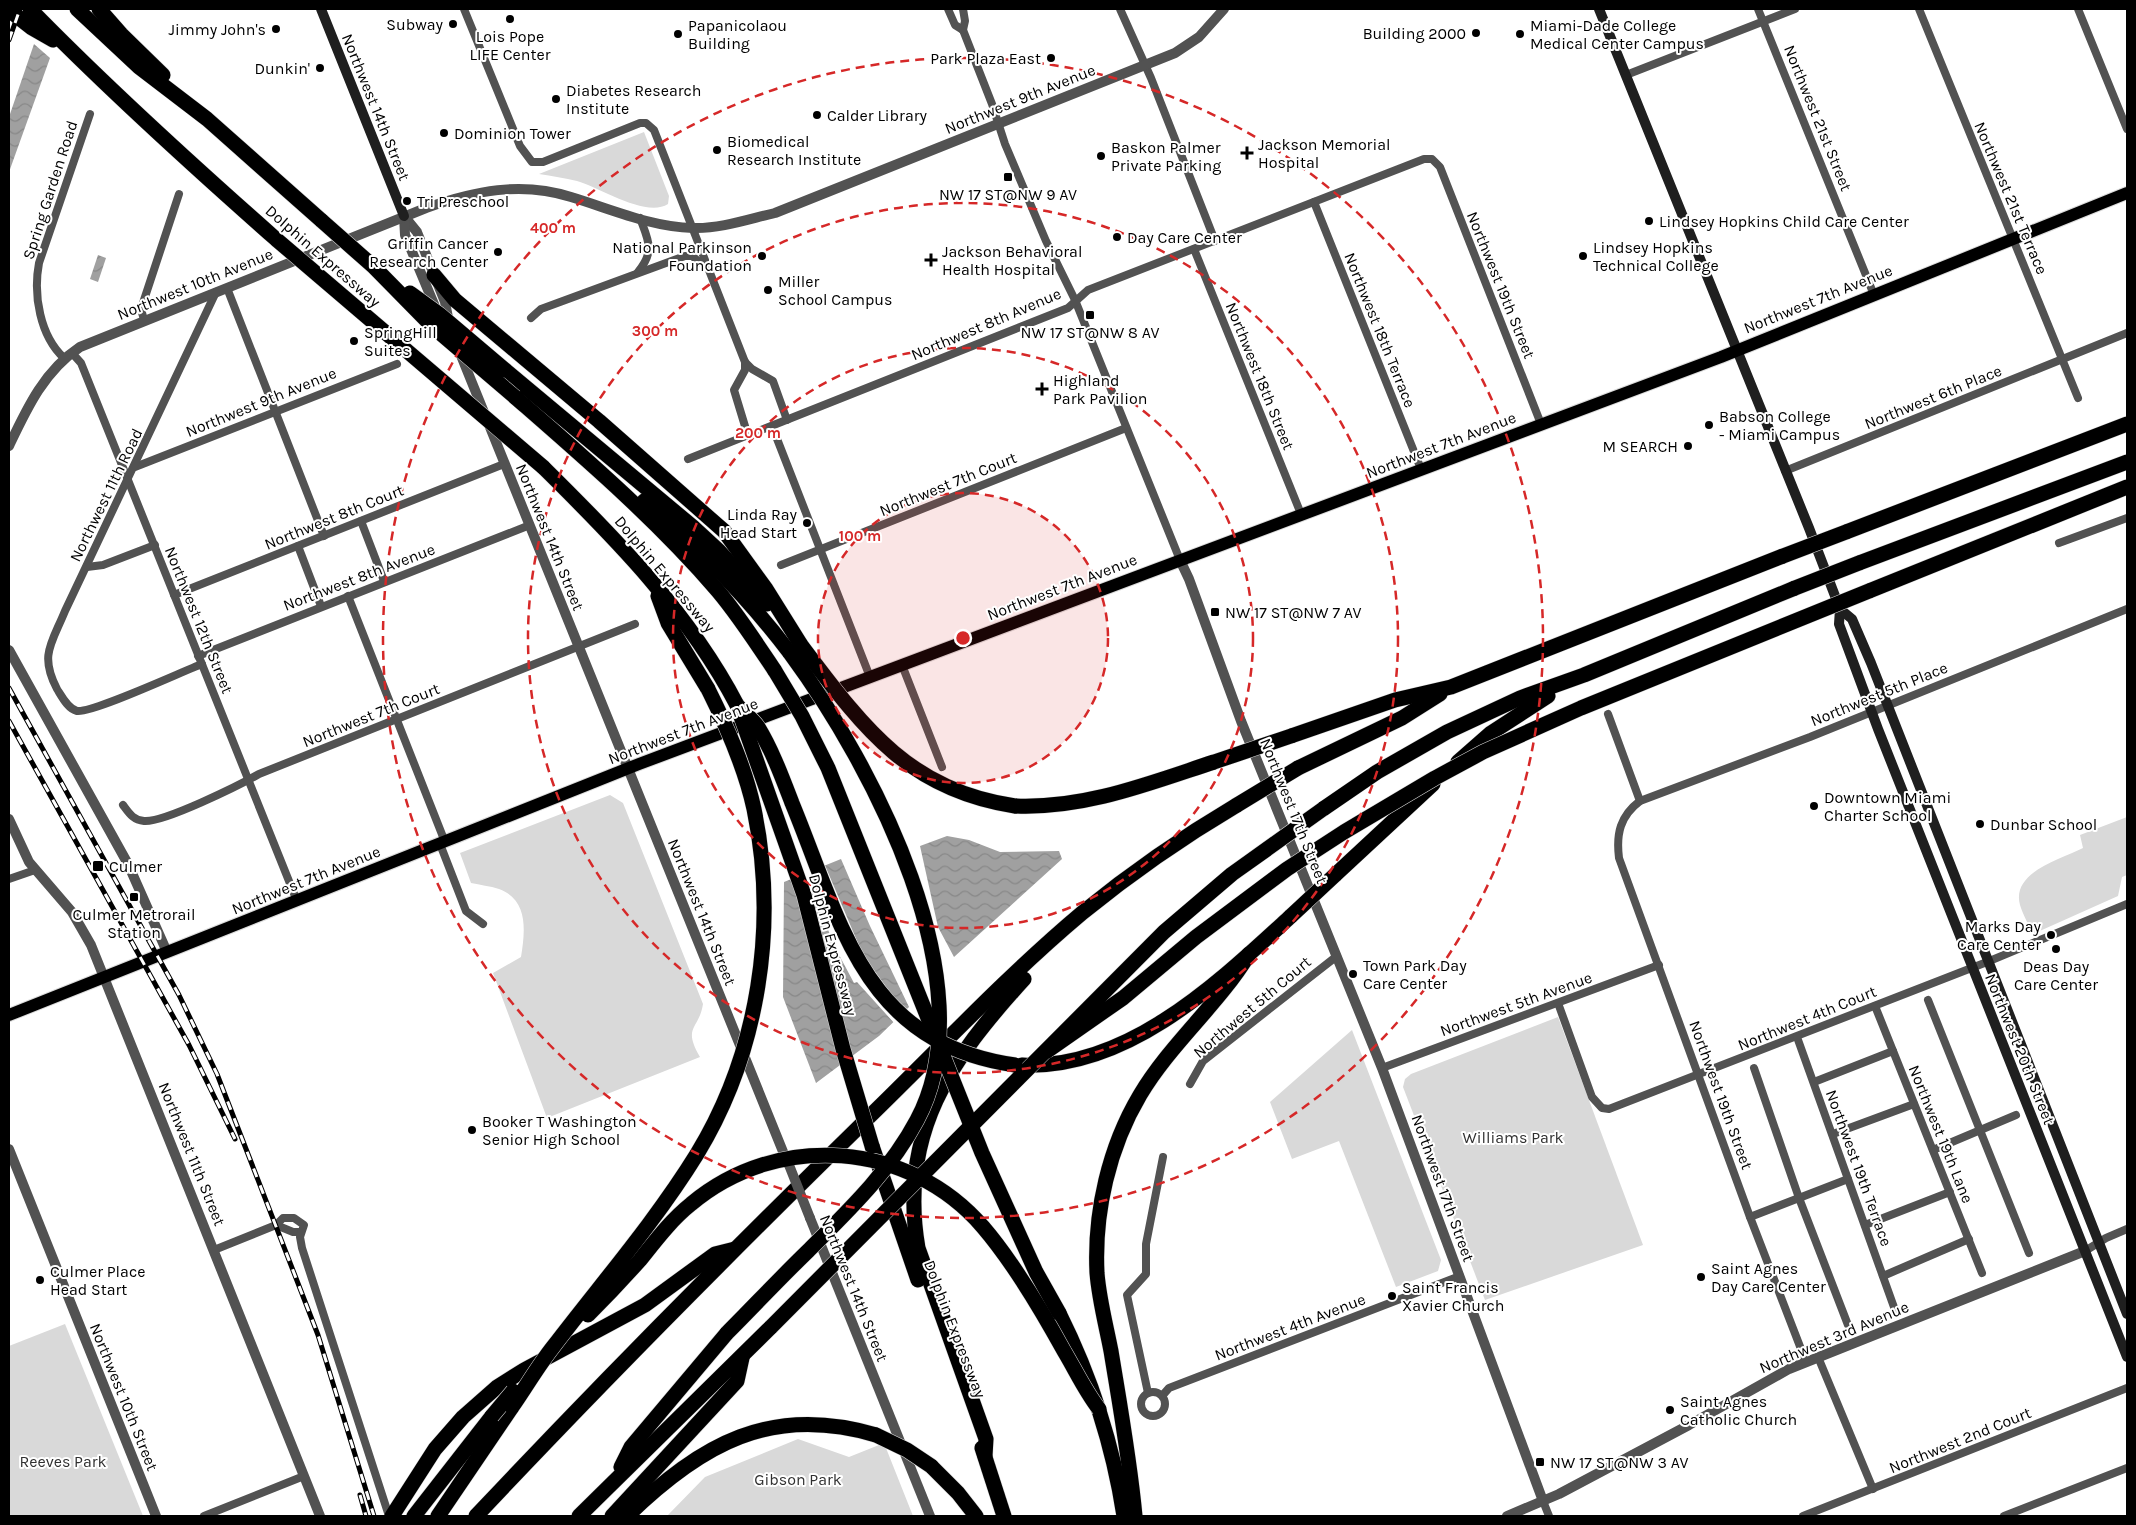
<svg xmlns="http://www.w3.org/2000/svg" width="2136" height="1525" viewBox="0 0 2136 1525" font-family="Karla,sans-serif">
<style>
.park{fill:#d9d9d9}
.water{fill:url(#water-waves)}
.pier{fill:#fff}
.lines{fill:none;stroke-linecap:round;stroke-linejoin:round}
.primary-casing{stroke:#dbdbdb;stroke-width:14}
.motorway-casing{stroke:#dbdbdb;stroke-width:16}
.minor{stroke:#525252;stroke-width:8}
.tertiary{stroke:#525252;stroke-width:10}
.secondary{stroke:#1f1f1f;stroke-width:10}
.primary{stroke:#000;stroke-width:12}
.motorway{stroke:#000;stroke-width:15}
.rail-casing{stroke:#000;stroke-width:5}
.rail{stroke:#fff;stroke-width:3;stroke-dasharray:9;stroke-linecap:butt}
.motorway-bridge-casing{stroke:#dbdbdb;stroke-width:16;stroke-linecap:butt}
.tertiary-bridge{stroke:#525252;stroke-width:10}
.motorway-bridge{stroke:#000;stroke-width:15}
.ring{fill:none;stroke:#d62828;stroke-width:2.5;stroke-dasharray:9 6}
.poi-dot{fill:#000;stroke:#fff;stroke-width:2}
.labels{text-anchor:middle;dominant-baseline:central;stroke-width:4;stroke-linejoin:round;paint-order:stroke}
.poi-label{font-size:16px;fill:#000;stroke:#fff;text-anchor:start}
.street-label{font-size:16px;fill:#000;stroke:#fff}
.park-label{font-size:16px;fill:#303030;stroke:#fff}
.centre{fill:#d62828;stroke:#fff;stroke-width:2.5}
.ring-label{font-size:15px;text-anchor:middle;font-weight:bold;fill:#d62828;stroke:#fff;stroke-width:4;stroke-linejoin:round;paint-order:stroke}
</style>
<defs>
<pattern id="water-waves" width="16" height="10" patternUnits="userSpaceOnUse" patternTransform="scale(1.25)"><rect width="16" height="10" fill="#a0a0a0"/><path d="M0 5q4-4 8 0t8 0" fill="none" stroke="#888"/></pattern>
</defs>
<rect width="100%" height="100%" fill="#fff"/>
<g class="park">
<path d="M644,132L669,196L668,204C646,218 601,188 577,181C565,178 552,176 539,174Z"/>
<path d="M610,795L623,803L703,1004C699,1030 682,1026 700,1057L547,1118L493,973L521,957C525,932 529,900 499,889C490,886 480,885 471,883L460,853Z"/>
<path d="M2127,817V875L2122,877L2118,896L2033,934C2029,925 2023,915 2020,905C2011,872 2061,859 2083,848L2080,835Z"/>
<path d="M1558,1017L1643,1245L1485,1300L1403,1087L1405,1079L1411,1074Z"/>
<path d="M1352,1030L1441,1260L1438,1271L1396,1287L1339,1141L1292,1159L1270,1102Z"/>
<path d="M65,1324L143,1516H9V1346Z"/>
<path d="M798,1439L849,1457L884,1443L913,1516H667L705,1477Z"/>
</g>
<g class="water">
<path d="M34,44L50,58L9,172V117Z"/>
<path d="M98,255L106,258L98,282L90,279Z"/>
<path d="M947,836L969,840L1000,852L1059,851L1062,859L954,957L938,927L920,846Z"/>
<path d="M841,859L870,926L909,1007L879,1036L816,1083L783,997L784,882Z"/>
</g>
<path class="pier" d="M824,863L863,955L892,995L909,1011L895,1024L857,982L854,983L838,953L810,888L802,912L790,877Z"/>
<g class="lines">
<defs>
<path id="primary" d="M9,1015L639,764L1721,357L2127,193"/>
<g id="motorway">
<path d="M30,9C108,89 192,165 277,240"/>
<path d="M77,9L139,67L207,119L322,221"/>
<path d="M99,9L121,34L163,75"/>
<path d="M9,10L32,28L53,40"/>
<path d="M434,275L455,300L599,421L724,531L766,589L801,645"/>
<path d="M505,370L693,527L719,551L767,604"/>
<path d="M515,397C586,459 657,520 718,591C739,616 757,644 775,671"/>
<path d="M543,467C616,539 689,613 737,705"/>
<path d="M644,501C698,547 747,596 790,653"/>
<path d="M1846,532L2127,424"/>
<path d="M1859,563L2127,462"/>
<path d="M1869,591L2127,487"/>
<path d="M658,596L668,623L708,689"/>
<path d="M1291,736L1395,700L1451,687L1783,556"/>
<path d="M1458,762L1491,733L1548,696"/>
<path d="M1298,768L1402,718L1440,694"/>
<path d="M1015,806C1085,809 1150,783 1214,762"/>
<path d="M1323,809L1377,772L1447,732L1520,698L1584,675L1795,588"/>
<path d="M1335,875L1433,784"/>
<path d="M1022,1065C1128,1070 1219,982 1291,916"/>
<path d="M872,1146L918,1280"/>
<path d="M1059,1313C1091,1377 1113,1445 1124,1516"/>
<path d="M982,1448L1004,1516"/>
<path d="M985,1456L986,1439L918,1248C898,1133 951,1059 1024,979"/>
<path d="M931,1466L958,1493L976,1516"/>
<path d="M621,1467L631,1447L727,1333"/>
<path d="M392,1516L435,1449L463,1417L497,1387L524,1370L645,1305L715,1254L735,1249"/>
<path d="M414,1516L492,1416"/>
<path d="M438,1516L512,1407"/>
<path d="M476,1516C604,1380 736,1247 870,1116C940,1048 1007,976 1082,913C1131,873 1183,837 1237,805"/>
<path d="M579,1516L771,1327"/>
<path d="M612,1516L737,1381L742,1358"/>
<path d="M627,1516C701,1444 771,1404 876,1435"/>
<path d="M1135,1516C1130,1461 1120,1406 1111,1351C1106,1325 1099,1299 1097,1273C1094,1212 1109,1147 1140,1095C1171,1043 1218,1005 1249,954"/>
</g>
</defs>
<use href="#primary" class="primary-casing"/>
<use href="#motorway" class="motorway-casing"/>
<g class="minor">
<path d="M464,9L520,146L532,162H543L640,123H646L654,130L745,362L752,369L773,381L787,420"/>
<path d="M948,9L955,25L963,30L992,104L1005,144L1046,241L1075,300L1180,560"/>
<path d="M1120,9L1151,78L1215,241"/>
<path d="M1758,9L1874,295"/>
<path d="M1919,9L2078,398"/>
<path d="M2078,9L2127,129"/>
<path d="M963,30L965,21L963,9"/>
<path d="M1626,75L1795,9"/>
<path d="M1314,202L1421,469"/>
<path d="M1194,249L1301,514"/>
<path d="M638,272C655,251 649,242 640,218"/>
<path d="M227,288L324,536"/>
<path d="M531,318L541,309L685,256H692L707,268"/>
<path d="M144,320L141,309L179,194"/>
<path d="M72,353L81,363L297,901"/>
<path d="M64,358C40,336 33,295 39,263L90,114"/>
<path d="M745,362V370L734,390L748,436"/>
<path d="M772,426L870,677"/>
<path d="M688,459L1068,308L1088,290L1424,159H1432L1440,167L1541,424"/>
<path d="M135,467L397,364"/>
<path d="M1785,471L2127,333"/>
<path d="M361,521L384,581"/>
<path d="M2059,543L2127,518"/>
<path d="M298,546L321,606"/>
<path d="M781,565L1126,428"/>
<path d="M87,567L103,565L155,545"/>
<path d="M174,595L504,464"/>
<path d="M348,596L445,842"/>
<path d="M198,656L530,525"/>
<path d="M202,664C181,672 93,713 77,711C68,709 62,697 57,689C39,655 52,643 65,611L216,292"/>
<path d="M902,665L942,767"/>
<path d="M1608,714L1640,801"/>
<path d="M123,805C129,813 133,820 144,821C163,823 240,785 259,774L635,624"/>
<path d="M440,844L466,911L483,924"/>
<path d="M9,879L35,870"/>
<path d="M1928,1000L2029,1253"/>
<path d="M1558,1003L1592,1097L1602,1108L1609,1109L1987,962L2127,904"/>
<path d="M1875,1006L1982,1273"/>
<path d="M1797,1037L1895,1310"/>
<path d="M1382,1068L1659,965"/>
<path d="M1754,1068L1799,1198L1848,1325"/>
<path d="M1814,1082L1893,1051"/>
<path d="M1190,1084L1203,1061L1337,956"/>
<path d="M1833,1134L1914,1104"/>
<path d="M1933,1150L2016,1115"/>
<path d="M1750,1217L1848,1179"/>
<path d="M276,1225L293,1232H301"/>
<path d="M1865,1225L1950,1192"/>
<path d="M214,1250L276,1225L283,1218H294L304,1225L300,1237L302,1248L389,1516"/>
<path d="M2085,1251L2106,1238L2127,1229"/>
<path d="M1883,1276L1969,1239"/>
<path d="M1818,1357L1873,1489"/>
<path d="M1806,1362L1750,1217L1619,858C1616,834 1620,816 1640,801L1810,737L2127,609"/>
<circle cx="1153" cy="1404" r="12"/>
<path d="M1148,1393L1127,1295L1146,1274V1244L1163,1157"/>
<path d="M1162,1396L1169,1388L1460,1276"/>
<path d="M1543,1501L1549,1516"/>
<path d="M204,1516L304,1476"/>
<path d="M1803,1516L2127,1388"/>
<path d="M2004,1516L2127,1468"/>
</g>
<g class="tertiary">
<path d="M404,216L417,232L445,302L449,323"/>
<path d="M404,216L405,235L436,309"/>
<path d="M460,353L788,1164"/>
<path d="M9,446C27,408 44,371 80,347L426,208C474,191 521,181 571,197C611,209 651,227 693,228C720,229 749,219 775,213L1175,53L1199,37L1224,9"/>
<path d="M1180,560L1189,579L1241,721L1382,1068L1543,1501"/>
<path d="M9,650L128,864L167,952"/>
<path d="M9,819L29,862L72,912L91,945L320,1516"/>
<path d="M9,1149L156,1516"/>
<path d="M810,1218L930,1516"/>
<path d="M1507,1516L1559,1494L1689,1425L1789,1369L2085,1251"/>
</g>
<g class="secondary">
<path d="M321,9L404,216"/>
<path d="M1599,9L1809,528L1840,609L1839,624L1878,729L2127,1357"/>
<path d="M1840,609L1852,619L1871,663L2127,1314"/>
</g>
<use href="#primary" class="primary"/>
<use href="#motorway" class="motorway"/>
<defs>
<g id="rail">
<path d="M9,40L20,9"/>
<path d="M9,688L179,995L217,1074L318,1335L374,1516"/>
<path d="M9,721L189,1045L235,1139"/>
<path d="M360,1495L366,1516"/>
</g>
</defs>
<use href="#rail" class="rail-casing"/>
<use href="#rail" class="rail"/>
<defs>
<g id="motorway-bridge">
<path d="M322,221L374,267L432,326L515,397"/>
<path d="M277,240L543,467"/>
<path d="M410,293L439,314L505,370"/>
<path d="M1783,556L1846,532"/>
<path d="M1795,588L1859,563"/>
<path d="M801,645C863,727 908,790 1015,806"/>
<path d="M775,671L802,716L828,768L982,1153L1036,1272L1059,1313"/>
<path d="M737,705C743,712 753,719 758,727C772,750 782,777 792,803C842,924 863,1043 1015,1065"/>
<path d="M739,711L804,895L843,1049L872,1146"/>
<path d="M1214,762L1291,736"/>
<path d="M1237,805L1298,768"/>
<path d="M1291,916L1335,875"/>
<path d="M1047,1051L1123,998L1196,937L1287,869L1344,832L1435,778L1483,752L1581,708L1869,591"/>
<path d="M588,1315C606,1297 623,1279 640,1260C656,1240 671,1220 691,1204C778,1131 909,1141 983,1227C1013,1262 1042,1311 1064,1351C1076,1371 1085,1391 1099,1409"/>
<path d="M771,1327L1164,932L1232,874L1323,809"/>
<path d="M727,1333C754,1306 780,1278 808,1251C848,1211 890,1171 917,1120C989,985 872,764 790,653"/>
<path d="M512,1407C526,1387 538,1366 553,1347C601,1284 655,1222 697,1154C759,1052 778,925 754,809C745,767 727,727 708,689"/>
<path d="M492,1416L513,1391"/>
<path d="M876,1435L907,1450L931,1466"/>
</g>
</defs>
<use href="#motorway-bridge" class="motorway-bridge-casing"/>
<path class="tertiary-bridge" d="M789,1165L810,1218"/>
<use href="#motorway-bridge" class="motorway-bridge"/>
</g>
<circle cx="963" cy="638" r="145" fill="#d62828" fill-opacity=".12"/>
<g class="ring">
<circle cx="963" cy="638" r="145"/>
<circle cx="963" cy="638" r="290"/>
<circle cx="963" cy="638" r="435"/>
<circle cx="963" cy="638" r="580"/>
</g>
<g class="poi-dot">
<circle cx="510" cy="19" r="5"/>
<circle cx="453" cy="24" r="5"/>
<circle cx="276" cy="29" r="5"/>
<circle cx="1476" cy="33" r="5"/>
<circle cx="678" cy="34" r="5"/>
<circle cx="1520" cy="34" r="5"/>
<circle cx="1051" cy="58" r="5"/>
<circle cx="320" cy="68" r="5"/>
<circle cx="556" cy="99" r="5"/>
<circle cx="817" cy="115" r="5"/>
<circle cx="444" cy="133" r="5"/>
<circle cx="717" cy="150" r="5"/>
<path d="M1244.5 145.5h5v5h5v5h-5v5h-5v-5h-5v-5h5z"/>
<circle cx="1101" cy="156" r="5"/>
<rect x="1003" y="172" width="10" height="10" rx="2.5"/>
<circle cx="407" cy="201" r="5"/>
<circle cx="1649" cy="221" r="5"/>
<circle cx="1117" cy="237" r="5"/>
<circle cx="498" cy="252" r="5"/>
<circle cx="762" cy="256" r="5"/>
<circle cx="1583" cy="256" r="5"/>
<path d="M928.5 252.5h5v5h5v5h-5v5h-5v-5h-5v-5h5z"/>
<circle cx="768" cy="290" r="5"/>
<rect x="1085" y="310" width="10" height="10" rx="2.5"/>
<circle cx="354" cy="341" r="5"/>
<path d="M1039.5 381.5h5v5h5v5h-5v5h-5v-5h-5v-5h5z"/>
<circle cx="1709" cy="425" r="5"/>
<circle cx="1688" cy="446" r="5"/>
<circle cx="807" cy="523" r="5"/>
<rect x="1210" y="607" width="10" height="10" rx="2.5"/>
<circle cx="1814" cy="806" r="5"/>
<circle cx="1980" cy="824" r="5"/>
<rect x="92" y="860" width="12" height="12" rx="2.5"/>
<rect x="129" y="892" width="10" height="10" rx="2.5"/>
<circle cx="2051" cy="935" r="5"/>
<circle cx="2056" cy="949" r="5"/>
<circle cx="1353" cy="974" r="5"/>
<circle cx="472" cy="1130" r="5"/>
<circle cx="1701" cy="1277" r="5"/>
<circle cx="40" cy="1280" r="5"/>
<circle cx="1392" cy="1296" r="5"/>
<circle cx="1670" cy="1410" r="5"/>
<rect x="1535" y="1457" width="10" height="10" rx="2.5"/>
</g>
<g class="labels">
<g class="poi-label">
<text x="443" y="24" text-anchor="end">Subway</text>
<text x="688" y="25">Papanicolaou<tspan x="688" dy="18">Building</tspan></text>
<text x="1530" y="25">Miami-Dade College<tspan x="1530" dy="18">Medical Center Campus</tspan></text>
<text x="266" y="29" text-anchor="end">Jimmy John's</text>
<text x="1466" y="33" text-anchor="end">Building 2000</text>
<text x="510" y="36" text-anchor="middle">Lois Pope<tspan x="510" dy="18">LIFE Center</tspan></text>
<text x="1041" y="58" text-anchor="end">Park Plaza East</text>
<text x="310" y="68" text-anchor="end">Dunkin'</text>
<text x="566" y="90">Diabetes Research<tspan x="566" dy="18">Institute</tspan></text>
<text x="827" y="115">Calder Library</text>
<text x="454" y="133">Dominion Tower</text>
<text x="727" y="141">Biomedical<tspan x="727" dy="18">Research Institute</tspan></text>
<text x="1258" y="144">Jackson Memorial<tspan x="1258" dy="18">Hospital</tspan></text>
<text x="1111" y="147">Baskon Palmer<tspan x="1111" dy="18">Private Parking</tspan></text>
<text x="1008" y="194" text-anchor="middle">NW 17 ST@NW 9 AV</text>
<text x="417" y="201">Tri Preschool</text>
<text x="1659" y="221">Lindsey Hopkins Child Care Center</text>
<text x="1127" y="237">Day Care Center</text>
<text x="488" y="243" text-anchor="end">Griffin Cancer<tspan x="488" dy="18">Research Center</tspan></text>
<text x="752" y="247" text-anchor="end">National Parkinson<tspan x="752" dy="18">Foundation</tspan></text>
<text x="1593" y="247">Lindsey Hopkins<tspan x="1593" dy="18">Technical College</tspan></text>
<text x="942" y="251">Jackson Behavioral<tspan x="942" dy="18">Health Hospital</tspan></text>
<text x="778" y="281">Miller<tspan x="778" dy="18">School Campus</tspan></text>
<text x="364" y="332">SpringHill<tspan x="364" dy="18">Suites</tspan></text>
<text x="1090" y="332" text-anchor="middle">NW 17 ST@NW 8 AV</text>
<text x="1053" y="380">Highland<tspan x="1053" dy="18">Park Pavilion</tspan></text>
<text x="1719" y="416">Babson College<tspan x="1719" dy="18">- Miami Campus</tspan></text>
<text x="1678" y="446" text-anchor="end">M SEARCH</text>
<text x="797" y="514" text-anchor="end">Linda Ray<tspan x="797" dy="18">Head Start</tspan></text>
<text x="1225" y="612">NW 17 ST@NW 7 AV</text>
<text x="1824" y="797">Downtown Miami<tspan x="1824" dy="18">Charter School</tspan></text>
<text x="1990" y="824">Dunbar School</text>
<text x="109" y="866">Culmer</text>
<text x="134" y="914" text-anchor="middle">Culmer Metrorail<tspan x="134" dy="18">Station</tspan></text>
<text x="2041" y="926" text-anchor="end">Marks Day<tspan x="2041" dy="18">Care Center</tspan></text>
<text x="1363" y="965">Town Park Day<tspan x="1363" dy="18">Care Center</tspan></text>
<text x="2056" y="966" text-anchor="middle">Deas Day<tspan x="2056" dy="18">Care Center</tspan></text>
<text x="482" y="1121">Booker T Washington<tspan x="482" dy="18">Senior High School</tspan></text>
<text x="1711" y="1268">Saint Agnes<tspan x="1711" dy="18">Day Care Center</tspan></text>
<text x="50" y="1271">Culmer Place<tspan x="50" dy="18">Head Start</tspan></text>
<text x="1402" y="1287">Saint Francis<tspan x="1402" dy="18">Xavier Church</tspan></text>
<text x="1680" y="1401">Saint Agnes<tspan x="1680" dy="18">Catholic Church</tspan></text>
<text x="1550" y="1462">NW 17 ST@NW 3 AV</text>
</g>
<g class="street-label">
<text transform="translate(1020 99) rotate(-22)">Northwest 9th Avenue</text>
<text transform="translate(376 107) rotate(68)">Northwest 14th Street</text>
<text transform="translate(1818 118) rotate(68)">Northwest 21st Street</text>
<text transform="translate(50 190) rotate(-72)">Spring Garden Road</text>
<text transform="translate(2011 198) rotate(67)">Northwest 21st Terrace</text>
<text transform="translate(323 256) rotate(41)">Dolphin Expressway</text>
<text transform="translate(195 284) rotate(-22)">Northwest 10th Avenue</text>
<text transform="translate(1501 285) rotate(68)">Northwest 19th Street</text>
<text transform="translate(1818 299) rotate(-22)">Northwest 7th Avenue</text>
<text transform="translate(986 324) rotate(-23)">Northwest 8th Avenue</text>
<text transform="translate(1380 330) rotate(68)">Northwest 18th Terrace</text>
<text transform="translate(1260 376) rotate(68)">Northwest 18th Street</text>
<text transform="translate(1933 397) rotate(-22)">Northwest 6th Place</text>
<text transform="translate(261 402) rotate(-22)">Northwest 9th Avenue</text>
<text transform="translate(1441 445) rotate(-21)">Northwest 7th Avenue</text>
<text transform="translate(948 484) rotate(-22)">Northwest 7th Court</text>
<text transform="translate(106 495) rotate(-64)">Northwest 11th Road</text>
<text transform="translate(334 517) rotate(-22)">Northwest 8th Court</text>
<text transform="translate(550 537) rotate(68)">Northwest 14th Street</text>
<text transform="translate(665 574) rotate(50)">Dolphin Expressway</text>
<text transform="translate(359 577) rotate(-21)">Northwest 8th Avenue</text>
<text transform="translate(1062 587) rotate(-21)">Northwest 7th Avenue</text>
<text transform="translate(199 620) rotate(68)">Northwest 12th Street</text>
<text transform="translate(1879 694) rotate(-22)">Northwest 5th Place</text>
<text transform="translate(371 715) rotate(-22)">Northwest 7th Court</text>
<text transform="translate(683 731) rotate(-21)">Northwest 7th Avenue</text>
<text transform="translate(1294 811) rotate(68)">Northwest 17th Street</text>
<text transform="translate(306 880) rotate(-22)">Northwest 7th Avenue</text>
<text transform="translate(702 912) rotate(68)">Northwest 14th Street</text>
<text transform="translate(833 945) rotate(75)">Dolphin Expressway</text>
<text transform="translate(1516 1004) rotate(-20)">Northwest 5th Avenue</text>
<text transform="translate(1252 1007) rotate(-40)">Northwest 5th Court</text>
<text transform="translate(1807 1018) rotate(-22)">Northwest 4th Court</text>
<text transform="translate(2020 1049) rotate(68)">Northwest 20th Street</text>
<text transform="translate(1721 1095) rotate(70)">Northwest 19th Street</text>
<text transform="translate(1941 1134) rotate(68)">Northwest 19th Lane</text>
<text transform="translate(192 1154) rotate(68)">Northwest 11th Street</text>
<text transform="translate(1859 1168) rotate(70)">Northwest 19th Terrace</text>
<text transform="translate(1443 1188) rotate(70)">Northwest 17th Street</text>
<text transform="translate(854 1288) rotate(68)">Northwest 14th Street</text>
<text transform="translate(1290 1327) rotate(-21)">Northwest 4th Avenue</text>
<text transform="translate(955 1329) rotate(69)">Dolphin Expressway</text>
<text transform="translate(1834 1337) rotate(-23)">Northwest 3rd Avenue</text>
<text transform="translate(124 1397) rotate(68)">Northwest 10th Street</text>
<text transform="translate(1960 1440) rotate(-22)">Northwest 2nd Court</text>
</g>
<g class="park-label">
<text x="1513" y="1137">Williams Park</text>
<text x="63" y="1461">Reeves Park</text>
<text x="798" y="1479">Gibson Park</text>
</g>
</g>
<circle cx="963" cy="638" r="8" class="centre"/>
<g class="ring-label">
<text x="553" y="233">400 m</text>
<text x="655" y="336">300 m</text>
<text x="758" y="438">200 m</text>
<text x="860" y="541">100 m</text>
</g>
<rect width="2136" height="1525" fill="none" stroke="#000000" stroke-width="20"/>
</svg>
